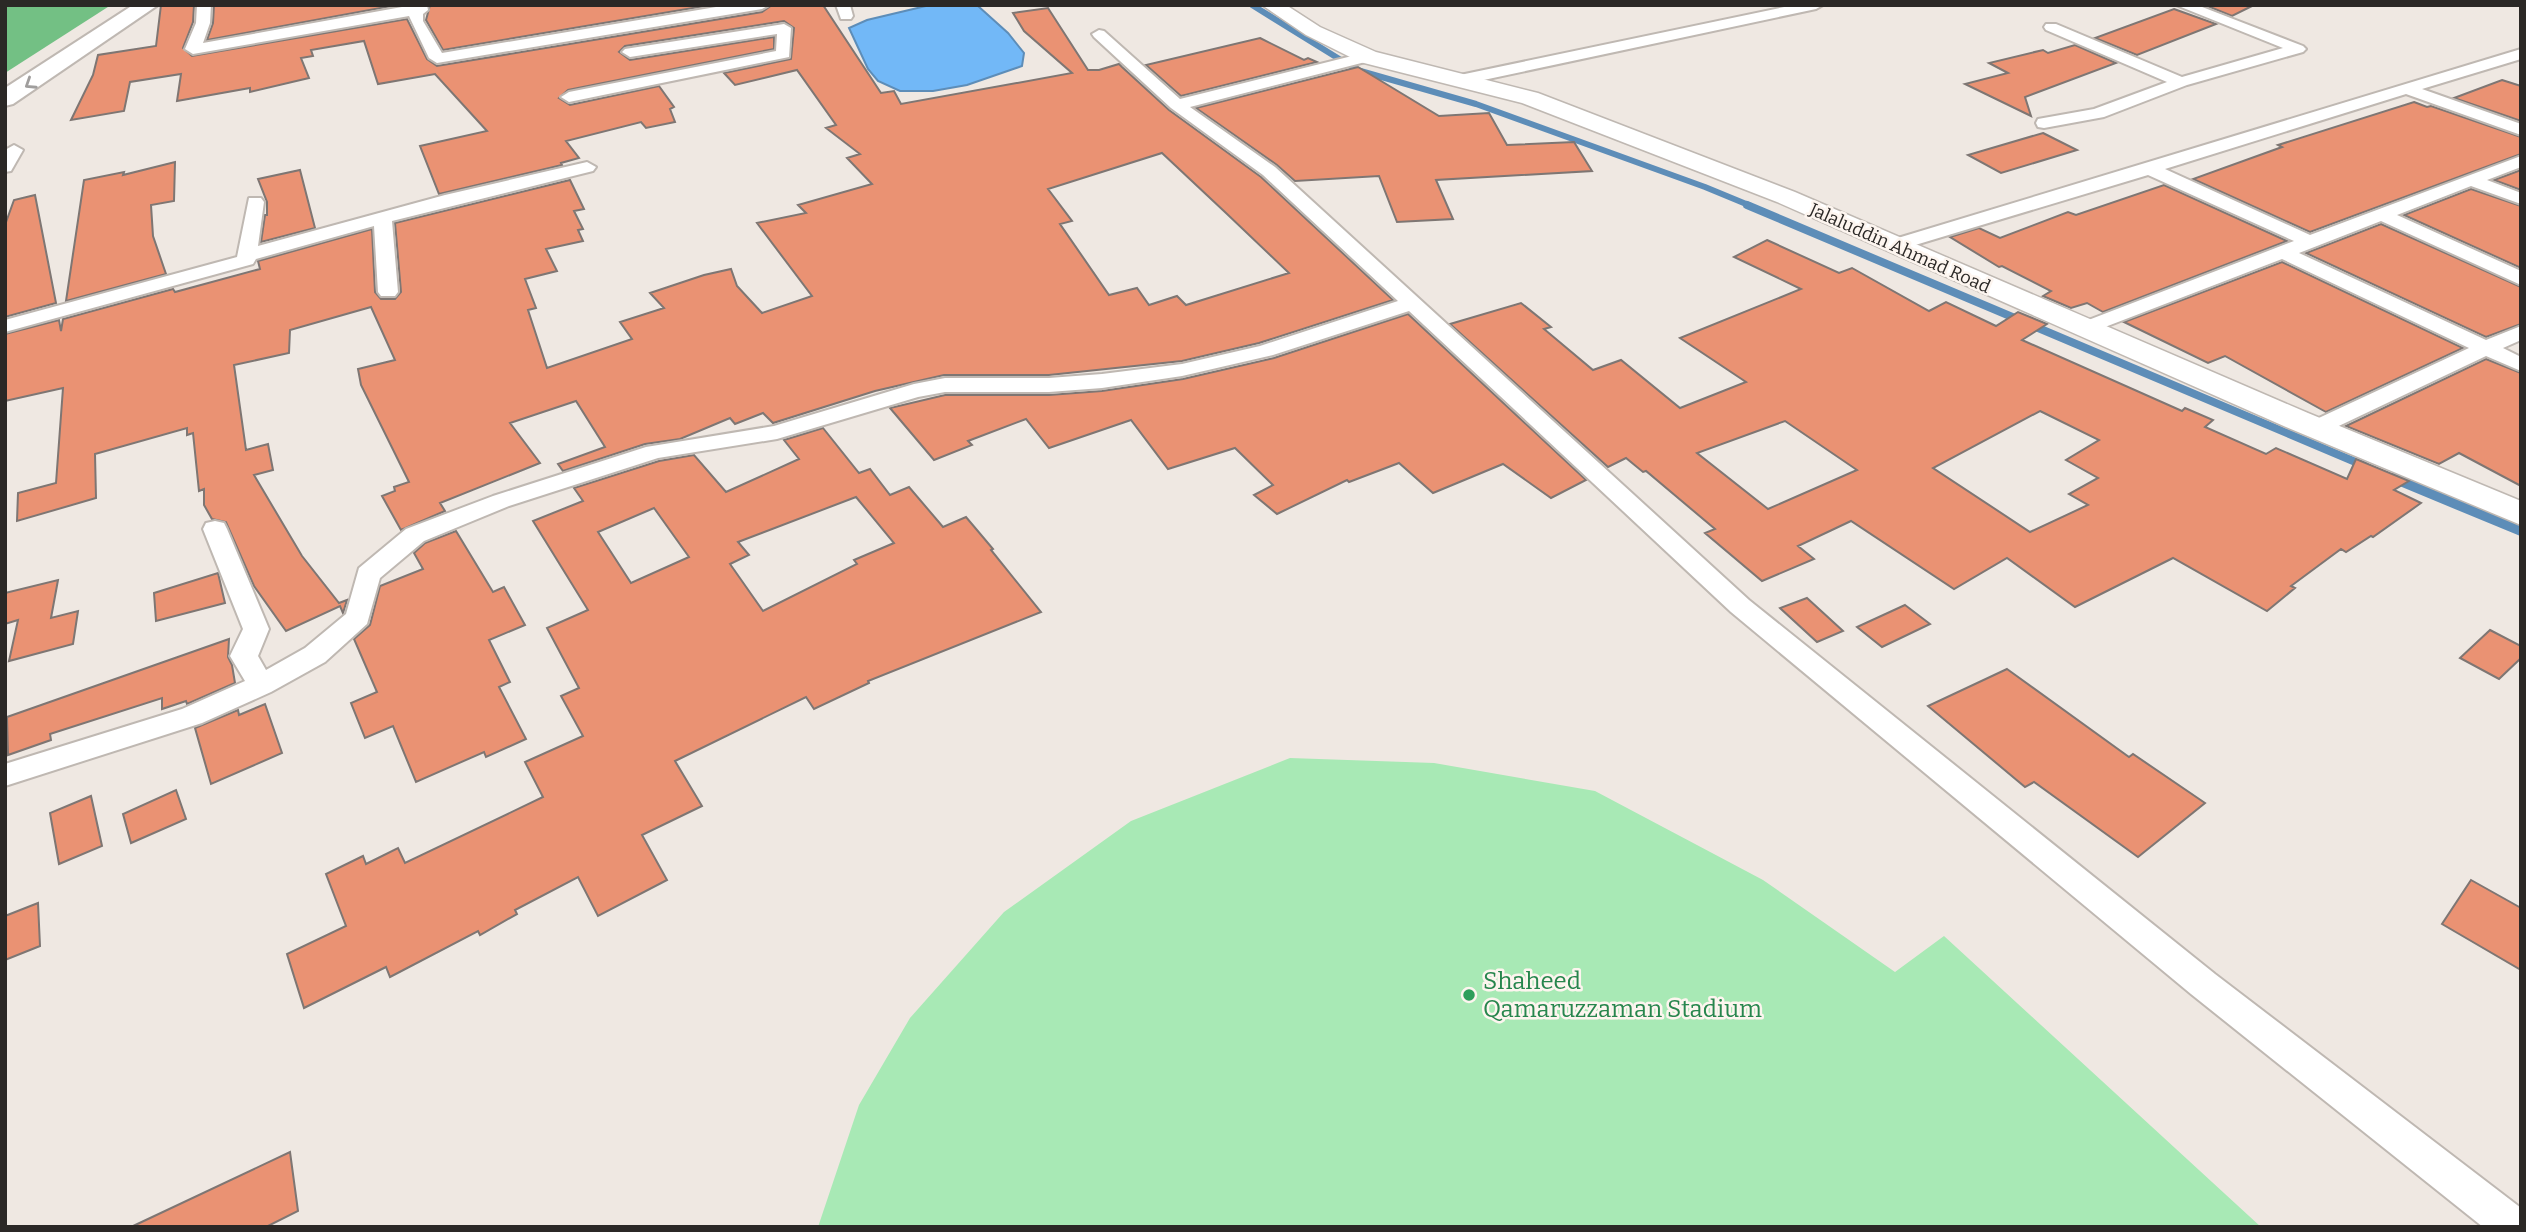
<svg xmlns="http://www.w3.org/2000/svg" width="2526" height="1232" viewBox="0 0 2526 1232" font-family="Bitter,serif">
<style>
.green{fill:#a8e9b5}
.forest{fill:#73c084}
.water{fill:#72b8f7;stroke:#5d8db8;stroke-width:2}
.lines{fill:none;stroke-linecap:round;stroke-linejoin:round}
.stream-far2{stroke:#5d8db8;stroke-width:6}
.stream-far1{stroke:#5d8db8;stroke-width:8}
.stream{stroke:#5d8db8;stroke-width:10}
.building{fill:#ea9273;stroke:#7e7673;stroke-width:2;fill-rule:evenodd}
.street-casing{stroke:#bfb8b2;stroke-width:4}
.secondary-casing{stroke:#bfb8b2;stroke-width:3}
.primary-casing{stroke:#bfb8b2;stroke-width:4}
.street{fill:#fff;fill-rule:evenodd}
.secondary{fill:#fff;fill-rule:evenodd}
.primary{fill:#fff;fill-rule:evenodd}
.oneway{stroke:#a09e9d}
.leisure-dot{fill:#2e9e5b;stroke:#fdf5ef;stroke-width:2.5}
.labels{text-anchor:middle;dominant-baseline:central;stroke-width:5;stroke-linejoin:round;paint-order:stroke}
.far-street-label{font-size:18px;fill:#2b2826;stroke:#fdf5ef}
.near-leisure-label{font-size:24px;fill:#27864d;stroke:#fdf5ef;text-anchor:start}
</style>
<rect width="100%" height="100%" fill="#efe8e2"/>
<path class="green" d="M1290,758L1434,763L1595,791L1763,880L1895,972L1944,936L2261,1227H818L859,1105L910,1018L1004,912L1131,821Z"/>
<path class="forest" d="M5,5H111L5,73Z"/>
<path class="water" d="M930,5L978,6L1008,33L1024,53L1022,66L967,85L933,91H900L878,81L868,69L849,28L867,20Z"/>
<g class="lines">
<path class="stream-far2" d="M1252,5L1357,70L1476,104L1705,187L1751,206"/>
<path class="stream-far1" d="M1747,205L2365,466"/>
<path class="stream" d="M2393,478L2521,531"/>
</g>
<g class="building">
<path d="M161,5H194L193,22L183,48L192,56L407,19L427,59L437,66L762,12L772,5H823L881,93L894,91L901,104L1072,73L1024,31L1013,13L1048,8L1088,70H1099L1119,64L1122,67L1169,110L1261,177L1393,300L1259,343L1182,361L1049,375H944L875,391L773,423L763,413L735,424L730,418L680,439L645,444L563,471L558,464L605,447L576,401L510,423L540,463L440,503L445,511L401,530L382,496L395,491L394,487L409,482L361,385L358,369L395,360L371,307L290,330L289,353L234,365L246,450L268,444L273,470L254,475L302,556L339,603L347,600L343,613L340,606L286,631L254,586L226,522L212,519L204,505V489L199,491L193,433L187,435V428L95,454L96,498L17,521L18,493L56,483L63,388L5,401V334L59,320L61,331L63,319L173,289L175,292L260,269L258,261L372,229L375,292L381,299H395L401,292L395,223L570,180L584,209L574,211L583,229L578,230L583,241L546,249L557,271L525,279L536,308L528,310L547,368L632,339L620,322L664,308L650,293L704,275L731,269L737,286L762,313L812,296L757,223L806,213L798,205L872,184L847,158L860,154L826,128L836,125L797,70L735,85L724,73L791,59L794,28L784,21L625,46L619,52L630,60L774,37V49L568,90L559,98L570,105L659,86L674,107L670,109L675,122L646,128L641,122L566,141L579,158L561,163L562,165L439,194L420,146L487,131L435,74L378,84L364,41L311,50L313,56L301,58L309,78L250,92V88L177,101L181,74L130,82L124,111L71,120L93,75L98,55L156,46ZM1162,153L1226,213L1289,273L1186,305L1177,296L1149,305L1137,288L1109,295L1060,224L1072,221L1048,189Z"/>
<path d="M214,5H397L207,40L213,23Z"/>
<path d="M430,5H711L443,50L426,20Z"/>
<path d="M2205,5H2254L2232,16Z"/>
<path d="M2174,9L2216,24L2137,55L2095,38Z"/>
<path d="M1260,38L1304,60L1308,58L1317,62L1181,96L1146,65Z"/>
<path d="M2075,45L2116,63L2025,97L2031,116L1965,84L2008,73L1989,63L2043,50L2048,53Z"/>
<path d="M1358,67L1439,116L1489,113L1507,145L1574,142L1592,171L1436,180L1453,219L1397,222L1379,176L1295,181L1277,165L1196,108Z"/>
<path d="M2502,80L2521,86V121L2454,98Z"/>
<path d="M2414,102L2427,107L2431,106L2521,137V154L2310,232L2193,179L2282,147L2278,145Z"/>
<path d="M2043,133L2077,150L2001,173L1968,155Z"/>
<path d="M175,162L174,201L151,205L153,236L166,274L66,301L84,180L124,172L123,175Z"/>
<path d="M300,170L315,228L261,242L265,215H267V202L258,179Z"/>
<path d="M2521,170V190L2494,180Z"/>
<path d="M2164,185L2287,241L2103,312L2087,303L2071,308L2043,296L2051,291L2002,266L1999,267L1950,237L1979,228L2000,238L2068,212L2076,215Z"/>
<path d="M2471,189L2521,206V268L2404,215Z"/>
<path d="M35,195L56,303L5,317V225L14,200Z"/>
<path d="M2381,224L2521,287V324L2486,337L2306,253Z"/>
<path d="M1767,240L1839,273L1852,268L1929,311L1946,302L1996,326L2018,312L2047,324L2022,340L2182,411L2185,408L2213,420L2205,427L2266,454L2276,448L2347,479L2356,459L2409,481L2394,490L2421,503L2373,537L2371,536L2346,552L2341,549L2291,586L2295,588L2267,611L2173,558L2075,607L2007,558L1954,589L1851,521L1798,546L1814,559L1762,581L1705,533L1715,529L1646,471L1643,472L1626,458L1608,467L1450,324L1521,303L1551,327L1544,329L1593,370L1621,360L1680,408L1746,382L1680,338L1801,289L1734,257ZM2040,411L2099,440L2066,460L2098,478L2069,494L2088,505L2030,532L1933,468ZM1785,421L1857,470L1768,509L1697,453Z"/>
<path d="M2282,262L2463,348L2326,412L2225,356L2208,363L2124,322Z"/>
<path d="M1408,314L1586,480L1551,498L1503,464L1433,493L1399,463L1349,482L1347,480L1277,514L1254,495L1273,485L1235,448L1168,469L1131,420L1049,448L1026,419L968,441L972,445L934,460L890,408L945,395H1049L1102,391L1183,379L1274,358Z"/>
<path d="M2486,359L2521,373V486L2459,453L2439,464L2346,426Z"/>
<path d="M823,428L859,473L870,469L890,495L909,487L943,527L966,517L993,549L991,550L1041,612L868,681L869,683L814,709L806,697L675,761L702,806L642,835L667,880L598,916L578,877L515,910L517,914L480,935L478,931L390,977L386,967L304,1008L287,954L346,926L326,874L363,856L366,864L398,848L405,863L543,797L525,762L583,736L561,696L579,688L547,628L588,610L533,521L583,501L574,488L659,461L694,455L726,492L799,459L784,440ZM856,497L894,543L854,560L857,564L763,611L730,564L749,555L738,542ZM654,508L689,557L631,583L598,532Z"/>
<path d="M456,531L493,592L504,587L525,625L489,640L510,682L499,687L526,739L486,757L484,752L416,782L393,726L365,738L351,703L377,692L354,639L370,625L380,586L423,569L414,553L425,543Z"/>
<path d="M218,573L225,603L156,621L154,593Z"/>
<path d="M58,580L51,618L78,611L73,644L9,661L18,620L5,624V593Z"/>
<path d="M1807,598L1843,631L1817,642L1780,608Z"/>
<path d="M1905,605L1930,624L1882,647L1857,627Z"/>
<path d="M2490,630L2521,646V658L2499,679L2460,658Z"/>
<path d="M229,639L228,657L232,665L235,683L187,704L186,701L162,709V698L50,734L51,740L8,755L7,717Z"/>
<path d="M2007,669L2129,757L2133,754L2205,803L2138,857L2034,782L2025,787L1928,706Z"/>
<path d="M265,704L282,753L211,784L195,728L238,710L239,715Z"/>
<path d="M176,790L186,819L131,843L123,814Z"/>
<path d="M91,796L102,846L59,864L50,813Z"/>
<path d="M2471,880L2521,908V970L2442,924Z"/>
<path d="M38,903L40,946L5,960V916Z"/>
<path d="M290,1152L298,1211L266,1227H131Z"/>
</g>
<g class="lines">
<defs>
<g id="street">
<path d="M197,5H211L210,23L203,43L413,5H427L428,10L423,14V21L442,53L716,7L769,5L762,9L437,63L429,58L409,16L193,54L185,49L196,23Z"/>
<path d="M836,5H850L853,16L851,19H841Z"/>
<path d="M1794,5H1823L1816,9L1460,85L1452,80L1460,75Z"/>
<path d="M2176,5H2197L2303,46L2306,49L2303,52L2187,85L2104,117L2044,128L2038,127L2036,123L2038,119L2094,109L2167,82L2046,30L2044,27L2046,24H2056L2182,77L2283,48Z"/>
<path d="M784,24L791,28L789,57L569,102L561,97L569,92L776,51L777,34L630,57L622,52L625,49Z"/>
<path d="M1099,30L1104,31L1180,99L1368,52L1373,54L1376,57L1373,60L1190,107L1275,167L1749,600L2215,974L2521,1208V1227H2483L2191,994L1731,612L1409,311L1273,355L1182,376L1102,388L1049,392H945L918,397L777,439L658,458L509,506L424,541L380,578L367,624L325,662L271,692L202,723L5,786V764L182,709L245,681L230,656L243,629L203,529L206,523L215,521L224,523L227,529L269,629L258,656L266,670L305,648L346,614L359,568L406,529L493,496L646,447L774,426L914,384L945,378H1049L1102,374L1182,364L1260,346L1398,301L1263,175L1171,108L1094,37L1092,34Z"/>
<path d="M2521,49V59L2422,89L2521,124V135L2406,94L2165,169L2310,235L2521,156V167L2487,180L2521,193V204L2471,186L2397,215L2521,271V285L2381,221L2299,253L2486,340L2521,326V340L2503,348L2521,357V371L2486,356L2324,433H2308L2305,428L2308,423L2469,348L2282,259L2092,332H2078L2075,328L2078,324L2294,241L2148,175L1902,249H1888L1885,245L1888,241Z"/>
<path d="M14,145L23,150L11,171L5,172V150Z"/>
<path d="M587,162L596,167L593,171L392,221L398,292L395,296H381L378,292L374,226L256,259L253,264L5,332V320L237,257L249,198H261L264,202L258,246L445,195Z"/>
</g>
<path id="secondary" d="M1262,5H1286L1320,27L1376,52L1538,93L1795,192L2308,413L2521,501V525L2286,427L1777,202L1522,103L1360,62L1306,35Z"/>
<path id="primary" d="M133,5H158L13,104L5,106V88Z"/>
</defs>
<use href="#street" class="street-casing"/>
<use href="#secondary" class="secondary-casing"/>
<use href="#primary" class="primary-casing"/>
<use href="#street" class="street"/>
<use href="#secondary" class="secondary"/>
<use href="#primary" class="primary"/>
</g>
<defs><path id="oneway-chevron" d="M-2-3.5L2.5 0L-2 3.5" fill="none" stroke-width="1.6" stroke-linecap="round" stroke-linejoin="round" transform="scale(1.75)"/></defs>
<use class="oneway" href="#oneway-chevron" transform="translate(30 84) rotate(147)"/>
<circle class="leisure-dot" cx="1469" cy="995" r="7"/>
<g class="labels">
<g class="far-street-label">
<text transform="translate(1900 248) rotate(24)">Jalaluddin Ahmad Road</text>
</g>
<g class="near-leisure-label">
<text x="1483" y="981">Shaheed<tspan x="1483" dy="28">Qamaruzzaman Stadium</tspan></text>
</g>
</g>
<rect width="2526" height="1232" fill="none" stroke="#2b2826" stroke-width="14"/>
</svg>
